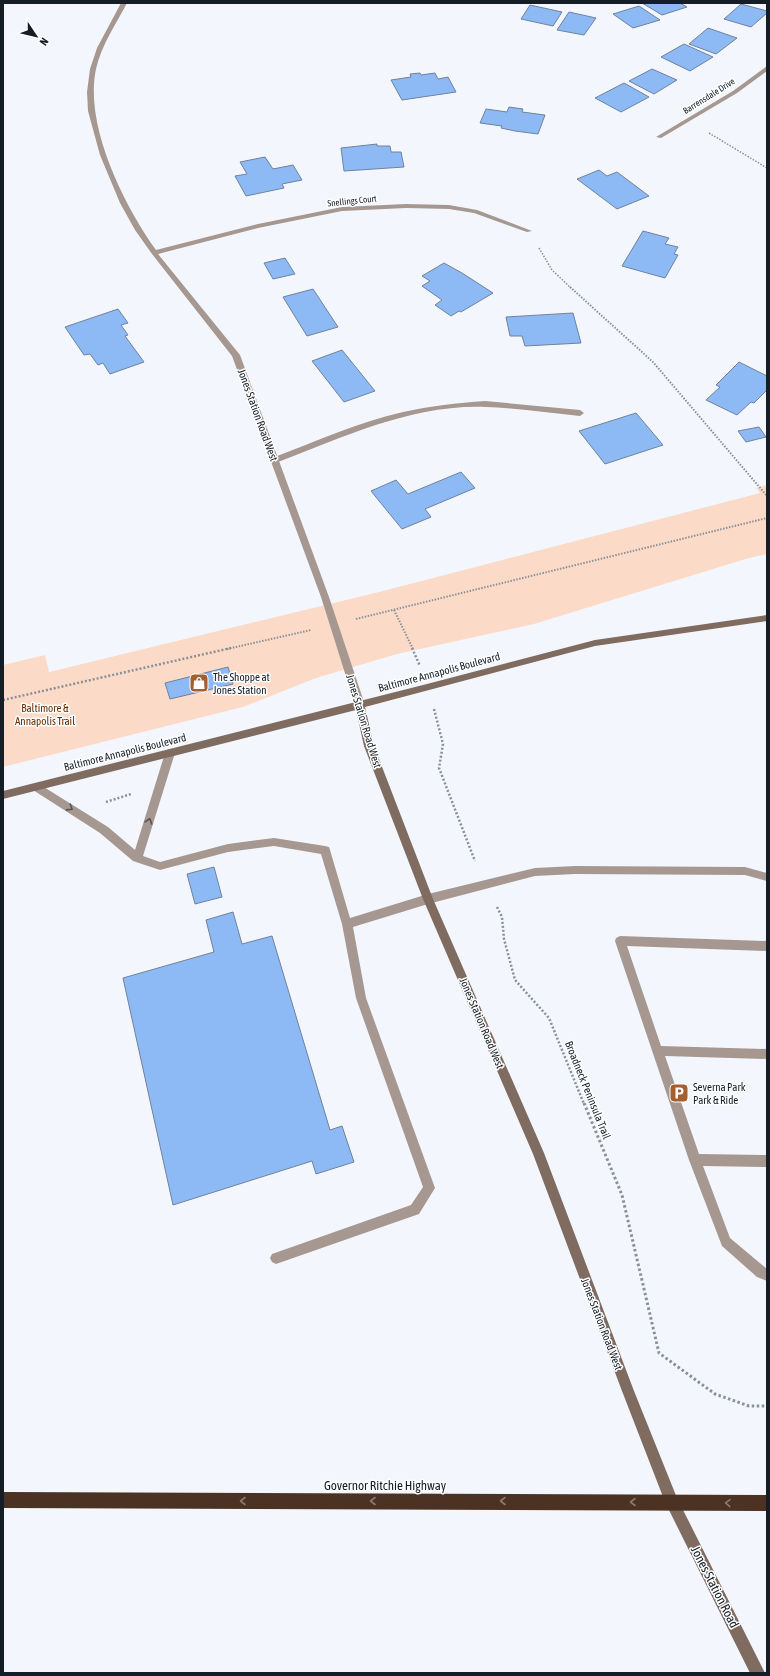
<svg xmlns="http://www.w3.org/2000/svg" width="770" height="1676" viewBox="0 0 770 1676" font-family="'Asap Condensed',sans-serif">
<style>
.green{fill:#fbdbc8}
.building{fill:#8dbaf5;stroke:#6f829c}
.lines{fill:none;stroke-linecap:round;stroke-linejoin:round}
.path-far3{stroke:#8a9098;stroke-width:1.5;stroke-dasharray:1.5 1.5;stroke-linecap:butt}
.path-far2{stroke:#8a9098;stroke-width:2;stroke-dasharray:1.5 1.5;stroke-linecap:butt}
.path-far1{stroke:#8a9098;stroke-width:2.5;stroke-dasharray:2 2;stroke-linecap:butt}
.path{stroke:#8a9098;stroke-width:3;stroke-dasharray:2.5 2.5;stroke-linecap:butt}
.lane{fill:#a69890;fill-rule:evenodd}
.street{fill:#a69890;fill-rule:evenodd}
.secondary{fill:#7f6b60;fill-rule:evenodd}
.highway{fill:#4b3222;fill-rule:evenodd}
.oneway{stroke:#565456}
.oneway2{stroke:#8a7a6f}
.labels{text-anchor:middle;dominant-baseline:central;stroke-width:3;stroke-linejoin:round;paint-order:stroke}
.far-street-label{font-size:9px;fill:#151d27;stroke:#fff}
.street-label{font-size:11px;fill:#151d27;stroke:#fff}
.poi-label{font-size:11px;fill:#151d27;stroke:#fff;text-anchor:start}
.park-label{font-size:11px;fill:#622d01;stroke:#fff}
.near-street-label{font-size:13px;fill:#151d27;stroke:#fff}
</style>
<rect width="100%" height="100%" fill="#f3f7fd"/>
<path class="green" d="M767,485V554L749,558L534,624L397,654L316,678L243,707L3,767V665L45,655L49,672L379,592L760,493L756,488Z"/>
<g class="building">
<path d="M642,3H680L687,7L662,15Z"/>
<path d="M741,4L767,11V13L751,27L724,19Z"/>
<path d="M530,5L562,12L553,26L521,19Z"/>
<path d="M639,6L660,20L633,28L613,14Z"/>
<path d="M569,12L596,18L584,35L557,30Z"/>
<path d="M708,28L737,38L716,54L689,44Z"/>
<path d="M684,44L713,57L690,71L661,57Z"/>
<path d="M652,69L677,80L654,94L629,81Z"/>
<path d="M420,73L421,75L435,73L438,79L448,77L456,92L402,100L391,80L411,77L410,74Z"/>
<path d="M624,83L649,97L621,112L595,98Z"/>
<path d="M509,107L523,109L522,112L545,115L538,134L515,131L501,128L502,126L480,123L486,109L507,112Z"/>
<path d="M377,144V146H390L391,152H401L404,167L344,171L341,148Z"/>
<path d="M265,157L273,169L293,165L302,180L282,184L284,188L246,196L235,176L247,174L240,162Z"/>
<path d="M599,170L607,176L617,172L649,196L617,209L577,179Z"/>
<path d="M643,231L669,238L665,244L678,247L674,254L678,255L665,278L622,266Z"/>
<path d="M285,258L295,274L273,279L264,263Z"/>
<path d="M444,263L462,273L493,293L461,312L459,311L451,316L435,305L442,300L422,286L430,281L422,276Z"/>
<path d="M313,289L338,327L307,336L283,297Z"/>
<path d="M118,309L128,323L121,325L128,335L125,336L144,362L110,374L103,363L98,365L90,354L84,355L65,327Z"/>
<path d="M573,313L581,343L525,346L522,336H510L506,317Z"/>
<path d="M342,350L375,391L344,402L312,361Z"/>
<path d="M739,362L767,376V390L754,403L751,402L737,415L706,400L720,387L716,385Z"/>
<path d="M636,413L663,445L605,464L579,431Z"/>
<path d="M759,427L766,437L746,442L738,431Z"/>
<path d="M461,472L475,488L425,509L431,517L402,529L371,491L396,480L408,494Z"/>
<path d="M228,667L233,684L170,699L165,683Z"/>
<path d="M214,867L222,897L195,904L187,874Z"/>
<path d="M233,912L242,944L272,936L330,1130L342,1126L354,1162L316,1174L312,1161L173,1205L123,978L214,952L206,920Z"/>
</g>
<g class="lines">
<g class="path-far3">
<path d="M709,133L767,168"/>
<path d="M539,248L552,270L571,288"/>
</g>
<g class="path-far2">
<path d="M570,287L653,362L767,496"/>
<path d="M394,610L413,649"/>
<path d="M356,619L767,518"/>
<path d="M227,649L311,630"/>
</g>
<g class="path-far1">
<path d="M412,648L420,666"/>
<path d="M3,700L231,648"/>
<path d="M434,709L443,744L439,768L475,861"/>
<path d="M106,802L131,794"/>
<path d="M497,907L502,917L504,939L515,980L549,1018L584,1104"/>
</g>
<path class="path" d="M584,1103L622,1195L659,1353L715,1394L749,1406H767"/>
<g class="lane">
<path d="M485,401L580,410L584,413L580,416C549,413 517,408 486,407C413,404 344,437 278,462H272L271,460L272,458C315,442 358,422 403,412C430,406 457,403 485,401Z"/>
<path d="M170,749L173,750L175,753L143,856L160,862L228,844L274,838L325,846L329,847L330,850L350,918L428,894L535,868L575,866L745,867L767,873V881L745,875L575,874L535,876L428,904L353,927L366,998L435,1188L419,1214L276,1264L272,1262L270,1258L272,1254L411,1205L423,1187L356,998L342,924L321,854L274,846L228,852L160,870L133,861L100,833L33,790L31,787L33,784H39L108,827L135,850L165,753L167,750Z"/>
<path d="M620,936L767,941V951L627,946L661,1046L767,1049V1059L665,1056L699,1154L767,1155V1167L703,1166L730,1238L767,1269V1281L757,1277L722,1246L689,1160L615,941L616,938Z"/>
</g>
<g class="street">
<path d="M121,3H127C116,24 101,46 96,69C84,126 124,205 156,250L258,224L342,207L406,204L449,205L477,210L532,231L527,232L474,213L449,209L406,208L342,211L258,228L158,254L240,355L329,597L365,705L363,708H357L355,705L321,597L232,356L152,254L135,230L120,203L100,155L88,111L87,92L90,69L97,48Z"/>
<path d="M767,66V71L737,93L661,138L656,137L733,91Z"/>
</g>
<path class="secondary" d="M767,615V621L595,646L365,707L374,746L433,899L544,1153L634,1391L677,1498L765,1673H750L665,1502L622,1391L533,1154L423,899L364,746L356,710L3,799V791L427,684L595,640Z"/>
<path class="highway" d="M3,1492L767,1495V1511L3,1508Z"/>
</g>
<defs><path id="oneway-chevron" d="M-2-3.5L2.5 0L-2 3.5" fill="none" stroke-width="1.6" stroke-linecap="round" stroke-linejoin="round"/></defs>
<g class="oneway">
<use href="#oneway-chevron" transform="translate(70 808) rotate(32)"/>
<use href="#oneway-chevron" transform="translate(149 821) rotate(-72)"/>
</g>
<g class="oneway2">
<use href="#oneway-chevron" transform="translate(243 1501) rotate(-180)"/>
<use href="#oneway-chevron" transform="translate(373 1501) rotate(-180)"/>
<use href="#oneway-chevron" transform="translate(503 1501) rotate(-180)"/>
<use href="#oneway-chevron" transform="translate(633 1502) rotate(-180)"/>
<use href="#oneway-chevron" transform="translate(728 1503) rotate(-179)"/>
</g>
<defs>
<symbol id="shop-square" viewBox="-11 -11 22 22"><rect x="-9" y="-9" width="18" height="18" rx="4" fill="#a45f31" stroke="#fff"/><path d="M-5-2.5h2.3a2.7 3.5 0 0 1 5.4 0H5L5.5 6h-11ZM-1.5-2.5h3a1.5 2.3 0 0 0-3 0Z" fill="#fff"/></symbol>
<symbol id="parking-square" viewBox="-11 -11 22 22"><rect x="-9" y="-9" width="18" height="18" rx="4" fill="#a45f31" stroke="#fff"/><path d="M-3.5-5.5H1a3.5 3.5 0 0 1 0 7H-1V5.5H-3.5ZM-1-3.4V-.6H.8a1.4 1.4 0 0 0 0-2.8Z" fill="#fff"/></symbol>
</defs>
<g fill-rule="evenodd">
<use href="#shop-square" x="188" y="672" width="22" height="22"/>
<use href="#parking-square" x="668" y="1082" width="22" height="22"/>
</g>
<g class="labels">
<g class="far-street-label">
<text transform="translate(709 96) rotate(-32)">Barrensdale Drive</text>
<text transform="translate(352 201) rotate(-6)">Snellings Court</text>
</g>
<g class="street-label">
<text transform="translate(258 415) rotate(70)">Jones Station Road West</text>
<text transform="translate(439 672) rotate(-15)">Baltimore Annapolis Boulevard</text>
<text transform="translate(364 721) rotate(73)">Jones Station Road West</text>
<text transform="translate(125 752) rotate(-14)">Baltimore Annapolis Boulevard</text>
<text transform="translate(482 1023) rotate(67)">Jones Station Road West</text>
<text transform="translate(588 1090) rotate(68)">Broadneck Peninsula Trail</text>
<text transform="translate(602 1324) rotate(69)">Jones Station Road West</text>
</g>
<g class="poi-label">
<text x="213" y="677">The Shoppe at<tspan x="213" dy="13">Jones Station</tspan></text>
<text x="693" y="1087">Severna Park<tspan x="693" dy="13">Park &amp; Ride</tspan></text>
</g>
<g class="park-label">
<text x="45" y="708">Baltimore &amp;<tspan x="45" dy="13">Annapolis Trail</tspan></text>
</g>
<g class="near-street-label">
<text x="385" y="1485">Governor Ritchie Highway</text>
<text transform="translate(715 1587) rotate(63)">Jones Station Road</text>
</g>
</g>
<rect width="770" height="1676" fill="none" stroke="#151d27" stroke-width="8"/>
<g transform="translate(36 36) rotate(125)" stroke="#ffffff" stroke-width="3" paint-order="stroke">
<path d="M0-3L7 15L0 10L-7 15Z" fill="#151d27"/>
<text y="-6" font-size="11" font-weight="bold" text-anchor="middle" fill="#151d27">N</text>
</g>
</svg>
